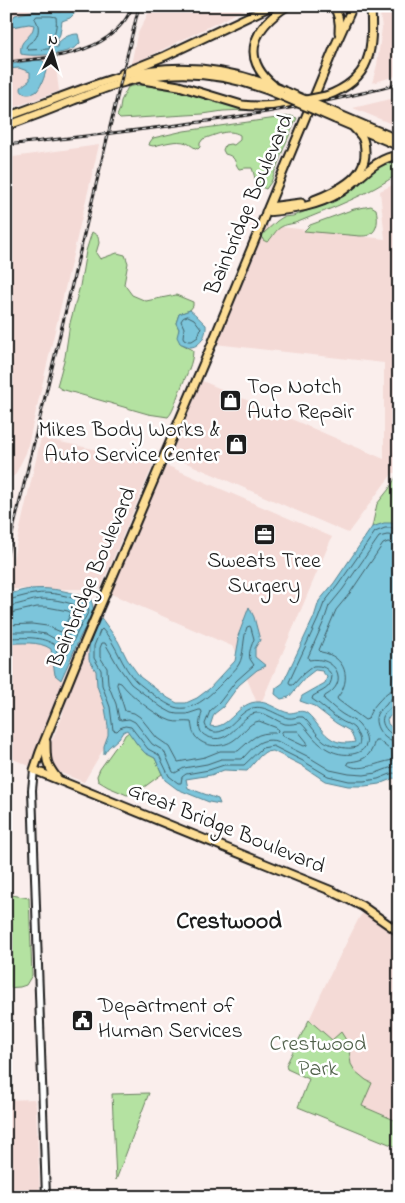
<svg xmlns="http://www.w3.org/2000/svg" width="405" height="1203" viewBox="0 0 405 1203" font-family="'Indie Flower',sans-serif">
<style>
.built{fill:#f4dad6}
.green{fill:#b4e2a1;stroke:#687f5e}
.water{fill:#7bc5db;stroke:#55818f}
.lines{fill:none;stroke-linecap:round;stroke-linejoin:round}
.shore{stroke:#426068;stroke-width:1}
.secondary-casing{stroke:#1c1c1c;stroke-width:10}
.primary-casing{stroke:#1c1c1c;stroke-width:11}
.secondary{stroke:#fff;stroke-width:6}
.primary{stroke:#fdde96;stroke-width:7}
.rail-casing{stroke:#1c1c1c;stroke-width:3}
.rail{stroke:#fff;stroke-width:1;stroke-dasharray:4;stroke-linecap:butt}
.primary-bridge-casing{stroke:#1c1c1c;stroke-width:11;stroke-linecap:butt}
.primary-bridge{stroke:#fdde96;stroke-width:7}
.labels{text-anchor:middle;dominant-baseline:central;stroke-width:5;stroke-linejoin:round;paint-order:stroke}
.street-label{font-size:22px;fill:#1c1c1c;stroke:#fff}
.poi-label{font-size:22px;fill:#1c1c1c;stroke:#fff;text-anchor:start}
.park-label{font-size:22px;fill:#51614b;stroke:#fff}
.neighbourhood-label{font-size:24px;font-weight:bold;fill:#1c1c1c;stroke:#fff}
</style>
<rect width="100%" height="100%" fill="#faeeec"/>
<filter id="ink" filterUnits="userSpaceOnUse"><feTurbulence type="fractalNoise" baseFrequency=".02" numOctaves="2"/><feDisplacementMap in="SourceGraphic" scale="10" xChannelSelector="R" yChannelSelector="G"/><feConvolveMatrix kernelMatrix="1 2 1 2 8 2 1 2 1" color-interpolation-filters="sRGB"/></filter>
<g filter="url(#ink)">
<g class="built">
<path d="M6,6H48L59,91L6,110Z"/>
<path d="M152,6H251L131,65L137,35Z"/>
<path d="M379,6H399V75L372,83L377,65L382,28Z"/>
<path d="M399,97V127L353,108Z"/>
<path d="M99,145L26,453L15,475L6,481V158Z"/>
<path d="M399,182V473H393L385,483L348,533L173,457L169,452L200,380L384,459V363L215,344L265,225L385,239L380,191Z"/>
<path d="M41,438L132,457L153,465L100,589H6Z"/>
<path d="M168,466L332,537L259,708L234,647L109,593L161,469Z"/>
<path d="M6,643H32L45,645L52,649L55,675L61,680L65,682L32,767L6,756Z"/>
<path d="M85,651L89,652V661L96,671L97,686L105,708L108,726L107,743L84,782L58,772L54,767L50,759L49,752L50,745L62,717L68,693Z"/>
<path d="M366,913L399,935V1122L362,1106L363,1103L355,1071L351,1064L348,1043L332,1040L309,1020L329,977L359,918L362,914Z"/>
<path d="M34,1099L36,1106L40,1197H6V1100Z"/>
</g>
<g class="green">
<path d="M138,85L164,87L246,110L223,111L203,114L120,119L117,116L120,109L121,101L128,87Z"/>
<path d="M291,116L297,118L285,145L271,182L266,189C254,185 256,179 252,168H246L239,169C233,161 237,157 225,154L223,150L225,145L230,144L234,145L240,140V135C228,128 216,135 203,139L200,143V147L198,149C194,148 191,145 187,143C176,139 164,144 153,146L149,145L150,142L153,138L184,131Z"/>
<path d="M390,162L399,165V173C368,195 332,208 298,222C293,224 287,224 283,226C274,230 274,237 267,242L263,240L262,237L264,233L277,221L283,217L293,216L331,202L347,193L379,165Z"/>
<path d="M371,206L376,209C378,218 379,230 369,235C366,236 363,236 360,236L304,231L310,225L354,209Z"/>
<path d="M92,232L98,236L99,243L96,253L100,259L117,253L125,255L128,263L124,284L132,295L146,301L176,295L193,302V306L190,310L179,314L176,323L179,329L180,343L193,350C193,364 186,375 181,388C176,397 175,410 168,417L148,414L61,389L57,386L65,357L70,323L80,286L86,251Z"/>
<path d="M399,472V529L395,523L372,527L377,504L389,489Z"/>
<path d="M129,732L137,744L145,753L155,758L162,774L136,793L127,795L108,787L98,781L97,776L100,769L115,748L122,741L125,735Z"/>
<path d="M6,894L29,898L32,975L26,985L20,987L6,988Z"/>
<path d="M309,1020L332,1040L341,1032L348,1043L351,1064L355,1071L366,1080L372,1083L362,1106L399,1122V1148L298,1107L309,1079L287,1069L286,1065Z"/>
<path d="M149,1093L116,1180L112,1094Z"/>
</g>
<g class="water">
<path d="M72,8L76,9V12L70,18L62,21L60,34L55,45V47L57,48L58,43C64,37 70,34 78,34L80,43C72,55 34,57 21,54C18,38 32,40 34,25L29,24L6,28C6,22 12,21 15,15L33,11L60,12Z"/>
<path d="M36,60L43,61L47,65C46,73 42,85 37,91C33,95 20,96 21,88C22,85 28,82 30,80V72L19,68L6,69V65Z"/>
<path d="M190,310C197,315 200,320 206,325C207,334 200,348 189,347C188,346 181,344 180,343L177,337L179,329L176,323L179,314Z"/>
<path d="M384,523H396L399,529L398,577L399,622L397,625L399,644V703L394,713L387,719L388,724L396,731L399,737V780L394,778L379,784L365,786H348L325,781L301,765L273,751L265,752L260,756L247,771L224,770L211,775L186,779L188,788L218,799L220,804L209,802L177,789L165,780L155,758L145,753L137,744L127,730L123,732L119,738L108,748L104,754V746L108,735V726L105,708L97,686L96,671L89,660V646L98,619L92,616L81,635L61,680L55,675L51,649C38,640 22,644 6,643V596C34,583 64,589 91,599L94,611L99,615L118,641L127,659L140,677L168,698L177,703H186L197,698L209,689L235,661L239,639L238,636L249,607L254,617L260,640L255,648V657L266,666L257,670L239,685L223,707L214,714L210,726C230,731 237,700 260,702C270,703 279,711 289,713C295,713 300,710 305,712C309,714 313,719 316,723C327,737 335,746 355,742L350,731L336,723L314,706L300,701L302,696L325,683L327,677L322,671L315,670L306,677L289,697L281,699L275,694L276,688L283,683L314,617L319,601L334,583L372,527Z"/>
</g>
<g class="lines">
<g class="shore">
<path d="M37,16H51L56,17C58,30 52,37 49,49L28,50L26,48C28,42 31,43 35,39C40,32 39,24 35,19Z"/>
<path d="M188,316L194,319L201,328L198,337L192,341H188L184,339L183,337L184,328L181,321L183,318Z"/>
<path d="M399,530L392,528H385L375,532L338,585L324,603L318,619L289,682L290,685H293L303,674L313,666C322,665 328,668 332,676C331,689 323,690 313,696L312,699C322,705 330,714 340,720C344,723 350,724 354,728C355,729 357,734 358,735C368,756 332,747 324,741C316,735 311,724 303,717C298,716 293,719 288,718C275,715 263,703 250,709C235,715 225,741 207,729L205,724L210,711L219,703L236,681L254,665C253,663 251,661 250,659C248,652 252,645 254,639L251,628L250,626L247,627C243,637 244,656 239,664C236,670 230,674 226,679C214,691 194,714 174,707C165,704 144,688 136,681C121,666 117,644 102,629L100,631L94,646V658L101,670L102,685L110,707L113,730L117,731L120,728L125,726L131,727L148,749L159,755L169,776L178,783H181L182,777L186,774L209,770L224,765H244L262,748L273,746L303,761L328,776L349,781H364L378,779L393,773L399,774"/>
<path d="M399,536L387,535L379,537L343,589L329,606L324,621L308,657L309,660C335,655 351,682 325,696L324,699C330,704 336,710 342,714C348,718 355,720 359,725C381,751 350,761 329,750C315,743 311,733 301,723C296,723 291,725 285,724C276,721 266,712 256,713C239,715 231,748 206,736C196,731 200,721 202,712L201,710H199L187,714H177L172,713L161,707L131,684L118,666L105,643H102L100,648V657L107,668L108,684L116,704L119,719L121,720L129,719L135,722L152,744L164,751L173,772L175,773L184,768L207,764L221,759H242C253,748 259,737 277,741L307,756L330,770L349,774L364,775L376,773L392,767H399"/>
<path d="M399,544L388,542L383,544L350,593L336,610L319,650L321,652C345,656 353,679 337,698L338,700L365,720L368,719C370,711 373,708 378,702C386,694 387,690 399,689"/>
<path d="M6,600C15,599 25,595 34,594C51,591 70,596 86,603L89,611L77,633L62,664L59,663L56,646C42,635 23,638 6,638"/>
<path d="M6,606C15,606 25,602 34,600C49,597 67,602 81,607L82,610L64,644L46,634L32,632H6"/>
<path d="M6,614L37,607H47L68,611L71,613L62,631L61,632L47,626L32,624L6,625"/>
<path d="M118,682L121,683C130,695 156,716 171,721C177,723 184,721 191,722C192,726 192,732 195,736C204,748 223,748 234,740C243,734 248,723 259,721L277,728L278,731L276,733C256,732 252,739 238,751H220L205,757L178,762L170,747L157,738L140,717L134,713L125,711L117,685Z"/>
<path d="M399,697C391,697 390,699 386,705C383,708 379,710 377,714C372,727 386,743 399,743"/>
<path d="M399,703L393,705C391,709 384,713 383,717C380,726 391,736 399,737"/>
<path d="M283,731H298L307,742V745L304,746L283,736L282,733Z"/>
<path d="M399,751L389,749L378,740H375C374,743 373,748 371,751C366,760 357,761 348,762L347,764C360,775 384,758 399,760"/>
</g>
<defs>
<path id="secondary" d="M34,770L32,790L46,1197"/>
<g id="primary">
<path d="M333,6C339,14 340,22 339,32"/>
<path d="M353,6L335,46L211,346L81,651L40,752L34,770L332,891L362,906L399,932"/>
<path d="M123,73L165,56L271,6"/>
<path d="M143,80L179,86L242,105C258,107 273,106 289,103"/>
<path d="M273,85C239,56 255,27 287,6"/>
<path d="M326,96C373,79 373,49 371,6"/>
<path d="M338,114L399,140"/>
<path d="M6,117C45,104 83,87 122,76C178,61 235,69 287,92"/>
<path d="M335,119L399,146"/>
<path d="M6,126C29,118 52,109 74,100C91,94 108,86 125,82C178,67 232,74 282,96"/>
<path d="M314,200C335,192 366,178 365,152C365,147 364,141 362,137C360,134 357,131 354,128"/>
<path d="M269,207L301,203"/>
<path d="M266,212C292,210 318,206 341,192C362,179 372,159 399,155"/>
<path d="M46,742C46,760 46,764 57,778"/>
</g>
</defs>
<use href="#secondary" class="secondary-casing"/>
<use href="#primary" class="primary-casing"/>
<use href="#secondary" class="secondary"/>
<use href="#primary" class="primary"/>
<defs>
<g id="rail">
<path d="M6,62C52,57 111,56 133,6"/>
<path d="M6,145C138,130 270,118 399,84"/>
<path d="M6,559L139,6"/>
</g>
</defs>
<use href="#rail" class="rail-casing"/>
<use href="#rail" class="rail"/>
<defs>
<g id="primary-bridge">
<path d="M287,92L338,114"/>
<path d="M282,96L335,119"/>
<path d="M306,100L326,96"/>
</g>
</defs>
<use href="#primary-bridge" class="primary-bridge-casing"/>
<use href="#primary-bridge" class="primary-bridge"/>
</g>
</g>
<defs>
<symbol id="shop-square" viewBox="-11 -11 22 22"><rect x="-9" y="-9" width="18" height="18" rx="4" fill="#1c1c1c" stroke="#fff"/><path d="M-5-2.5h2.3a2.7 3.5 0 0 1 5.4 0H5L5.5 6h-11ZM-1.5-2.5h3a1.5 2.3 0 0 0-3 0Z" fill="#fff"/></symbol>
<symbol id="office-square" viewBox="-11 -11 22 22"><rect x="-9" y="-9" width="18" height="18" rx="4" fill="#1c1c1c" stroke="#fff"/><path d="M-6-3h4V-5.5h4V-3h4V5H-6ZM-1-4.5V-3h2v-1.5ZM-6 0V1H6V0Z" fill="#fff"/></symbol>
<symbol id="civic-square" viewBox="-11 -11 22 22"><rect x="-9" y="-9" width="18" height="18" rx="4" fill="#1c1c1c" stroke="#fff"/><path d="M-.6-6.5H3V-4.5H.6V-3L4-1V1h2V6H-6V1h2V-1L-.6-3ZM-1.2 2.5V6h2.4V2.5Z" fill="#fff"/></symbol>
</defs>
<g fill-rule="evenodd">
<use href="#shop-square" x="218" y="388" width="25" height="25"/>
<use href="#shop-square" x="224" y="432" width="25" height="25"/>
<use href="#office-square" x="252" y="522" width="25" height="25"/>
<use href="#civic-square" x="70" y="1008" width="25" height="25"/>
</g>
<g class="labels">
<g class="street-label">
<text transform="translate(250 205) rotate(-67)">Bainbridge Boulevard</text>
<text transform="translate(93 578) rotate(-67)">Bainbridge Boulevard</text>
<text transform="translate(226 829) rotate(22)">Great Bridge Boulevard</text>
</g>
<g class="poi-label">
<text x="247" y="388">Top Notch<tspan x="247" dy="25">Auto Repair</tspan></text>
<text x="220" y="431" text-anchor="end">Mikes Body Works &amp;<tspan x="220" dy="25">Auto Service Center</tspan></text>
<text x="264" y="562" text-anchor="middle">Sweats Tree<tspan x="264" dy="25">Surgery</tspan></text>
<text x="98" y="1007">Department of<tspan x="98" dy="25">Human Services</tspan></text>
</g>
<g class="park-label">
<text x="318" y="1045">Crestwood<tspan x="318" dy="25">Park</tspan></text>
</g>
<g class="neighbourhood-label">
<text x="229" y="922">Crestwood</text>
</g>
</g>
<rect width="405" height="1203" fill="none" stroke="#fff" stroke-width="25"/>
<rect x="12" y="12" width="380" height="1178" fill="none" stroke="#1c1c1c" stroke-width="2" filter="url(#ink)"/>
<g transform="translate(52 52) rotate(5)" stroke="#ffffff" stroke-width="4" paint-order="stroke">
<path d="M0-4L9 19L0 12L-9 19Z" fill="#1c1c1c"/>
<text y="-8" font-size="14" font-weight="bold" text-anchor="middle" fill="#1c1c1c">N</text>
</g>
</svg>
